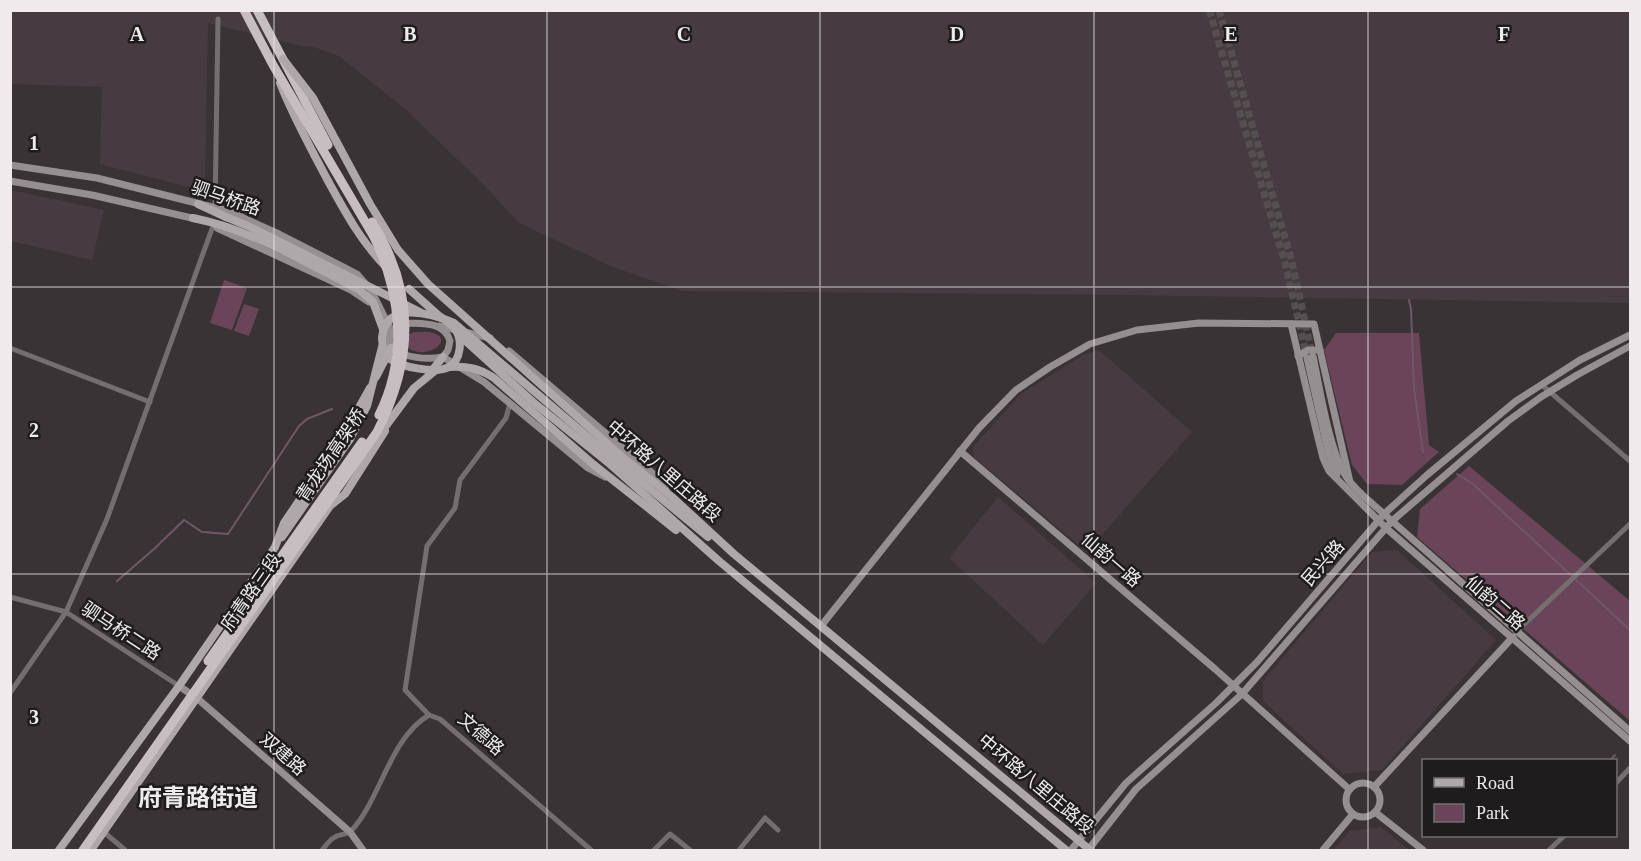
<svg xmlns="http://www.w3.org/2000/svg" width="1641" height="861" viewBox="0 0 1641 861" font-family="'Times New Roman','Noto Sans SC',serif">
<style>
.built{fill:#473b41}
.green{fill:#6a4458}
.lines{fill:none;stroke-linecap:round;stroke-linejoin:round}
.stream{stroke:#715765;stroke-width:2}
.secondary-tunnel{stroke:#554f51;stroke-width:7;stroke-dasharray:7 3.5;stroke-linecap:butt}
.street{stroke:#736f71;stroke-width:5}
.secondary{stroke:#958f92;stroke-width:7}
.primary{stroke:#afa8ab;stroke-width:8}
.highway{stroke:#c7bec2;stroke-width:9}
.primary-bridge{stroke:#afa8ab;stroke-width:8}
.highway-bridge{stroke:#c7bec2;stroke-width:9}
.grid{fill:none;stroke:#efebed;stroke-width:1.5;stroke-opacity:0.55}
.labels{text-anchor:middle;dominant-baseline:central;stroke-width:5;stroke-linejoin:round;paint-order:stroke}
.street-label{font-size:18px;fill:#efebed;stroke:#1f1c1d}
.district-label{font-size:24px;font-weight:bold;fill:#efebed;stroke:#1f1c1d}
.grid-label{font-size:20px;text-anchor:middle;font-weight:bold;fill:#efebed;stroke:#1f1c1d;stroke-width:5;stroke-linejoin:round;paint-order:stroke}
</style>
<rect width="100%" height="100%" fill="#3a3336"/>
<g class="built">
<path d="M11,10L1630,11V303L1124,295L683,291L613,267L519,223L483,184L404,108L339,56L314,47L302,46L208,23L205,178L192,188L100,164L102,87L11,84Z"/>
<path d="M11,190L104,210L92,260L11,241Z"/>
<path d="M1099,350L1192,432L1087,552L974,457L973,447L1021,394L1083,355Z"/>
<path d="M998,497L1096,583L1043,645L949,558Z"/>
<path d="M1397,550L1496,640L1382,770L1343,774L1263,701V681L1372,552Z"/>
<path d="M1381,827L1409,850H1333L1350,831Z"/>
</g>
<g class="green">
<path d="M224,280L247,288L232,330L210,323Z"/>
<path d="M244,304L259,309L249,336L234,331Z"/>
<path d="M414,332C420,332 428,331 433,333C457,340 423,363 406,346V336Z"/>
<path d="M1336,333H1419L1429,445L1439,452L1402,485L1367,484L1352,465L1324,350Z"/>
<path d="M1469,466L1630,601V721L1417,537L1420,509Z"/>
</g>
<g class="lines">
<g class="stream">
<path d="M1409,300L1411,309L1414,389L1423,452"/>
<path d="M1457,474L1473,484L1630,630"/>
<path d="M117,581L154,549L184,520L202,532L228,534L299,426L307,419L332,409"/>
<path d="M1610,760L1615,755"/>
</g>
<g class="secondary-tunnel">
<path d="M1209,10L1285,263L1307,357"/>
<path d="M1219,10L1292,262L1312,353"/>
</g>
<g class="street">
<path d="M215,208L218,19"/>
<path d="M10,348L150,402"/>
<path d="M1542,385L1630,461"/>
<path d="M10,597L66,612L179,686"/>
<path d="M1517,631L1630,524"/>
<path d="M10,693L66,612L107,519L213,226"/>
<path d="M429,715L405,690L427,546L455,508L460,480L506,418L510,403"/>
<path d="M1616,783L1630,768"/>
<path d="M105,833L125,850"/>
<path d="M322,850C326,846 330,839 335,837C340,834 347,835 352,830C381,798 390,738 429,715L440,719L591,850"/>
<path d="M654,850L670,834L690,850"/>
<path d="M739,850L765,818L778,830"/>
<path d="M1549,850L1564,836"/>
</g>
<g class="secondary">
<path d="M10,165L97,178L228,211L279,234L357,274L371,290L392,332"/>
<path d="M10,181L92,195L196,219"/>
<path d="M217,228L351,290L369,302"/>
<path d="M406,323C423,324 444,321 450,341L448,350L443,357C427,360 405,358 391,348L389,340L392,332Z"/>
<path d="M1291,324L1317,434L1323,458L1329,471L1386,528L1630,741"/>
<path d="M439,326L490,338"/>
<path d="M383,328L389,340"/>
<path d="M509,351L657,477L666,490"/>
<path d="M1298,356L1308,350H1320"/>
<path d="M1313,356C1320,389 1329,451 1347,478C1357,492 1372,503 1384,514L1630,731"/>
<path d="M443,357L484,382L588,468L605,477"/>
<path d="M1307,358L1329,455L1337,474"/>
<path d="M960,451L1215,669L1349,789"/>
<path d="M821,626L979,428L1016,390L1050,367L1090,344L1137,330L1199,323L1314,324L1350,482"/>
<path d="M179,686L198,699L350,832L363,850"/>
<circle cx="1363" cy="800" r="17"/>
<path d="M1374,787L1513,637"/>
<path d="M1375,812L1423,850"/>
<path d="M1071,850L1126,783L1216,703L1257,662L1384,514L1427,475L1516,401L1580,360L1630,335"/>
<path d="M1088,850L1136,789L1242,694L1392,521L1508,421L1541,397L1577,375L1630,346"/>
<path d="M1323,850L1353,814"/>
</g>
<g class="primary">
<path d="M280,83C293,116 310,147 327,179C344,210 361,242 387,268"/>
<path d="M198,204L226,217"/>
<path d="M193,218C253,230 306,263 360,290L373,302L383,329"/>
<path d="M429,374L443,357"/>
<path d="M376,377L391,348"/>
<path d="M620,455L672,497L734,554L1090,850"/>
<path d="M615,460L708,537"/>
<path d="M594,465L676,530"/>
<path d="M611,465L719,561L1066,850"/>
<path d="M282,537L350,439"/>
<path d="M59,850L179,686L275,547L284,523L343,436L370,388"/>
<path d="M91,850L330,506L345,494L385,431"/>
</g>
<g class="highway">
<path d="M244,10L273,65L374,237"/>
<path d="M257,10L328,145"/>
</g>
<g class="primary-bridge">
<path d="M283,59L313,98L370,204L398,250L428,284L620,455"/>
<path d="M226,217L248,226L420,312"/>
<path d="M409,289L438,315"/>
<path d="M441,317C446,321 451,324 455,329C463,340 461,360 449,367C436,374 401,367 390,359C384,353 382,346 382,338C385,300 431,313 454,323L615,460"/>
<path d="M458,334L533,402L611,465"/>
<path d="M449,367C467,366 479,368 494,378L594,465"/>
<path d="M379,435L414,388L436,370"/>
<path d="M350,439L367,406L382,347"/>
</g>
<g class="highway-bridge">
<path d="M374,237C401,294 408,357 379,415"/>
<path d="M208,661L362,442"/>
<path d="M83,850L377,432C414,360 416,292 372,222"/>
</g>
</g>
<path class="grid" d="M274,10V850M547,10V850M820,10V850M1094,10V850M1368,10V850M10,287H1630M10,574H1630"/>
<g class="labels">
<g class="street-label">
<text transform="translate(226 198) rotate(19)">驷马桥路</text>
<text transform="translate(331 455) rotate(-56)">青龙场高架桥</text>
<text transform="translate(664 471) rotate(41)">中环路八里庄路段</text>
<text transform="translate(1111 560) rotate(41)">仙韵一路</text>
<text transform="translate(1323 563) rotate(-49)">民兴路</text>
<text transform="translate(251 592) rotate(-55)">府青路三段</text>
<text transform="translate(1495 603) rotate(41)">仙韵二路</text>
<text transform="translate(121 631) rotate(33)">驷马桥二路</text>
<text transform="translate(481 734) rotate(41)">文德路</text>
<text transform="translate(283 754) rotate(41)">双建路</text>
<text transform="translate(1036 784) rotate(40)">中环路八里庄路段</text>
</g>
<g class="district-label">
<text x="198" y="798">府青路街道</text>
</g>
</g>
<g class="grid-label">
<text x="137" y="41">A</text>
<text x="410" y="41">B</text>
<text x="684" y="41">C</text>
<text x="957" y="41">D</text>
<text x="1231" y="41">E</text>
<text x="1504" y="41">F</text>
<text x="34" y="150">1</text>
<text x="34" y="437">2</text>
<text x="34" y="724">3</text>
</g>
<rect width="1641" height="861" fill="none" stroke="#efebed" stroke-width="24"/>
<rect x="1422" y="759" width="195" height="78" fill="#1f1c1d" stroke="#726f70" stroke-width="1.5"/>
<rect x="1434" y="778" width="30" height="9" fill="#afa8ab" stroke="#726f70" stroke-width="1.5"/>
<text x="1476" y="789" font-size="18" fill="#efebed">Road</text>
<rect x="1434" y="804" width="30" height="18" fill="#6a4458" stroke="#726f70" stroke-width="1.5"/>
<text x="1476" y="819" font-size="18" fill="#efebed">Park</text>
</svg>
